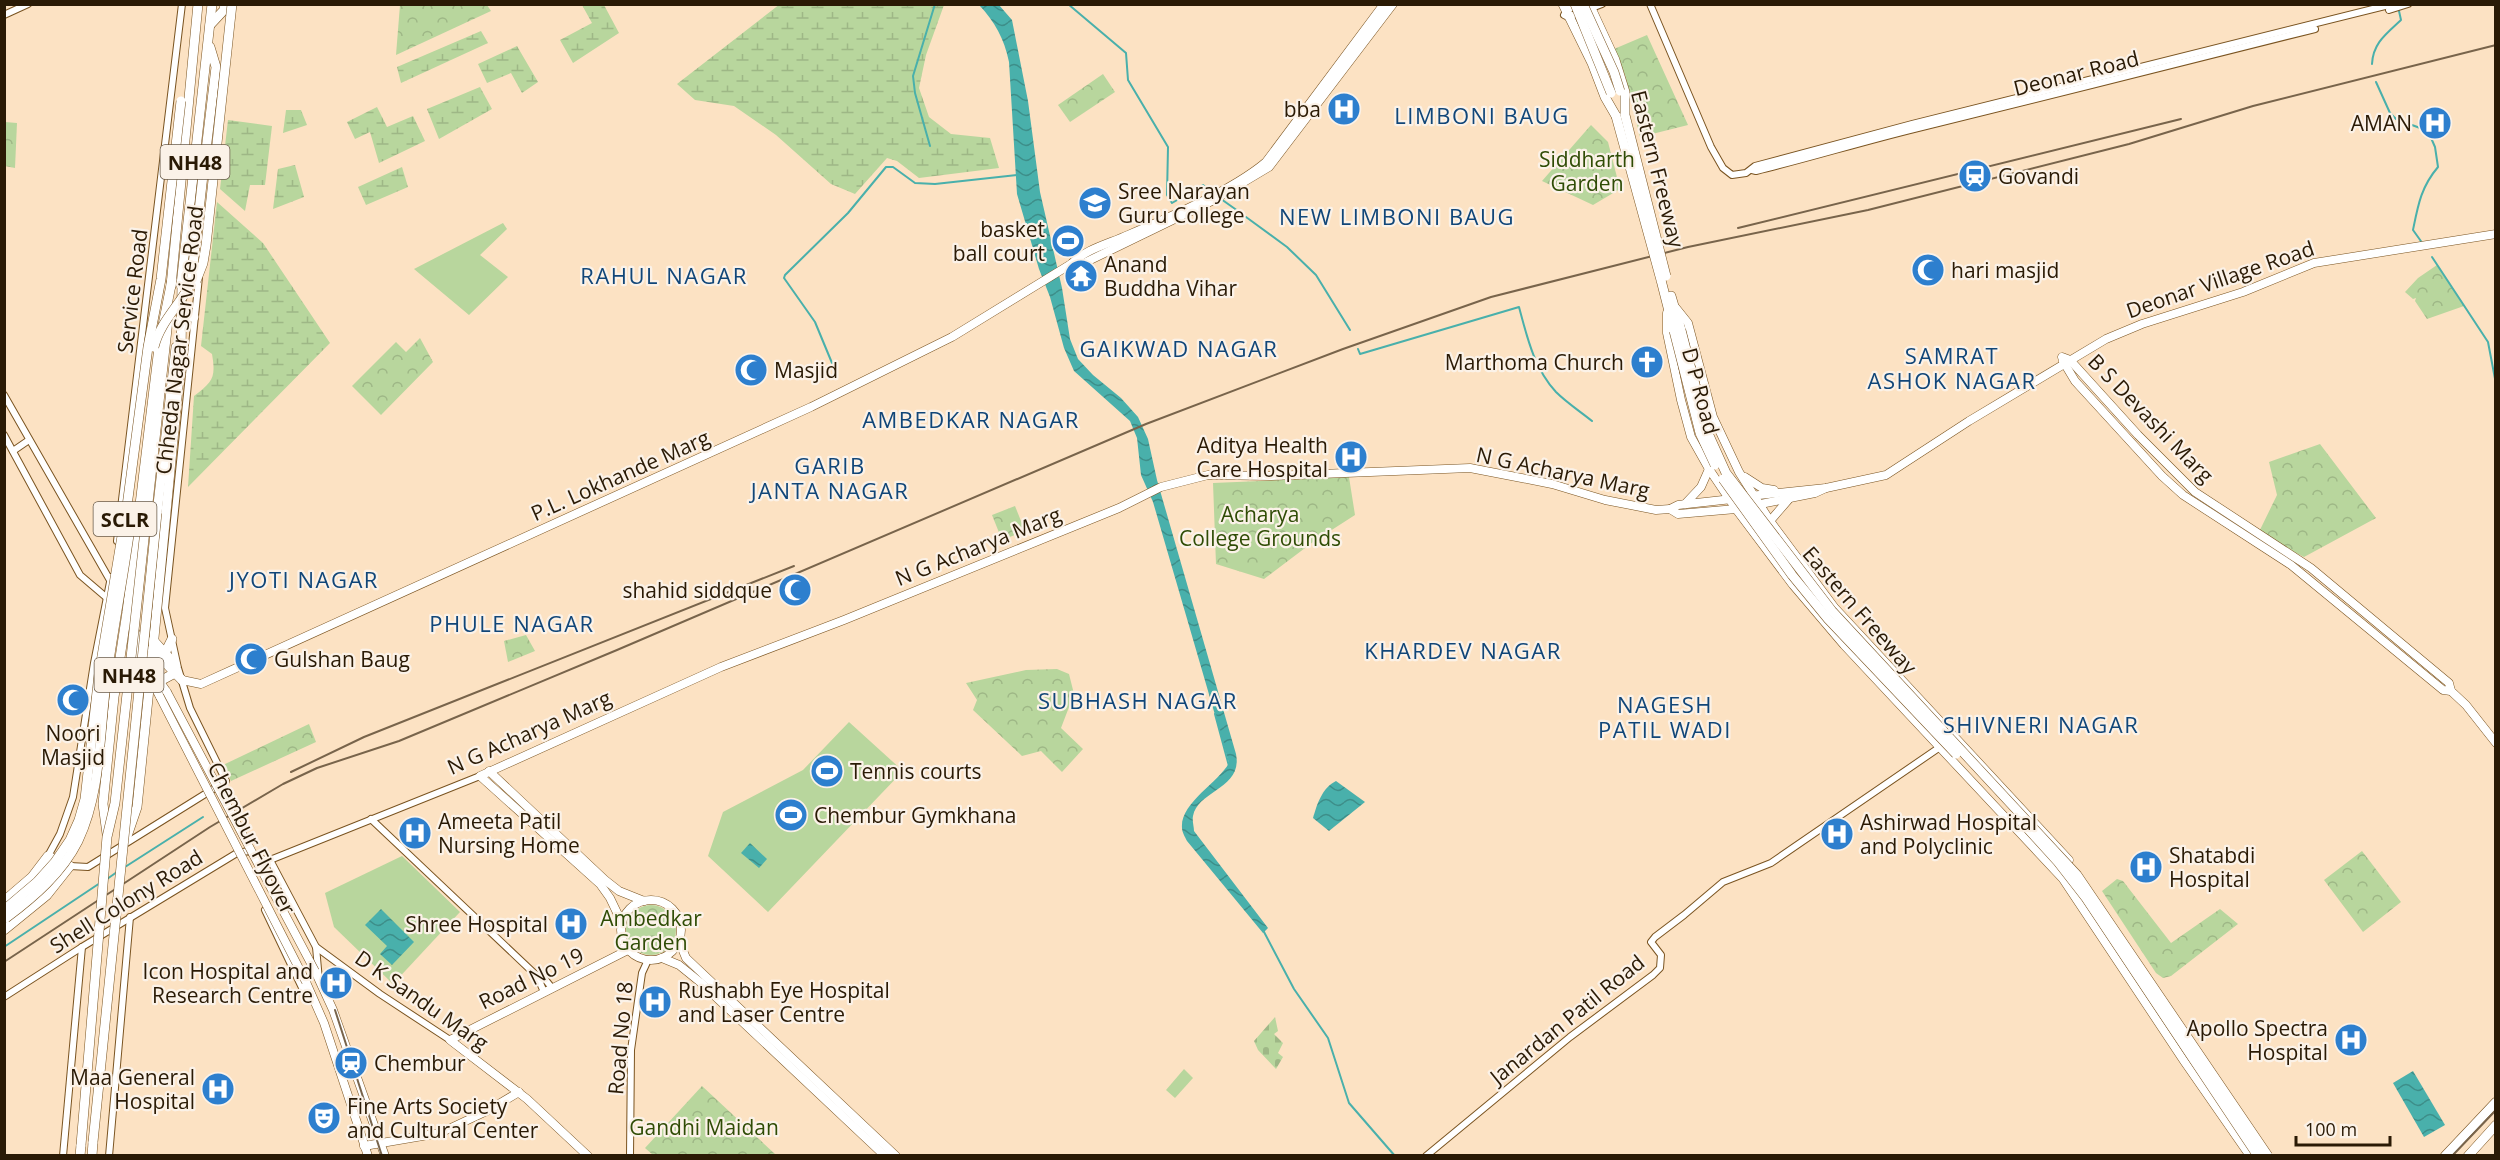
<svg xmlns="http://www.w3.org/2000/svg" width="2500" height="1160" viewBox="0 0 2500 1160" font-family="'Open Sans',sans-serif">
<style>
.green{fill:#b8d69d}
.wetland{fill:url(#wetland-marsh)}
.cemetery{fill:url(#cemetery-stones)}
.park{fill:url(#park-crowns)}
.water{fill:url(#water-waves)}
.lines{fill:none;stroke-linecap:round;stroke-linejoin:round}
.stream{stroke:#49b0ab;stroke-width:2}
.minor-casing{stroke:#7a5421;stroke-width:8}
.major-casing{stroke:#7a5421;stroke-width:9}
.highway-casing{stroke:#7a5421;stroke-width:10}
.minor{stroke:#fff;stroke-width:6}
.major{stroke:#fff;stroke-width:8}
.highway{stroke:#fff;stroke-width:9}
.rail{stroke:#78644b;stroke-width:2}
.major-bridge-casing{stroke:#7a5421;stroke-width:9;stroke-linecap:butt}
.highway-bridge-casing{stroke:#7a5421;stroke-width:10;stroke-linecap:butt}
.major-bridge{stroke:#fff;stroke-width:8}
.highway-bridge{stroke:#fff;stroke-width:9}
.labels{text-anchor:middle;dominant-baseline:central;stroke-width:4.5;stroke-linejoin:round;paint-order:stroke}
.shield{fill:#fbf2e8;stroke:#695b49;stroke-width:1.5}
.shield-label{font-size:20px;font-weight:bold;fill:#2a1a05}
.street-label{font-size:21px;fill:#2a1a05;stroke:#fbf2e8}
.poi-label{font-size:21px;fill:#2a1a05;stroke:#fbf2e8;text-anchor:start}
.park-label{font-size:21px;fill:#2f4c05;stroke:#fbf2e8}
.neighbourhood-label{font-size:22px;letter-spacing:1.5px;fill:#114678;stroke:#fbf2e8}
</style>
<defs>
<pattern id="wetland-marsh" width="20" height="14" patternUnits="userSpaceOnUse" patternTransform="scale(1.5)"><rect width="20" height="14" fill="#b8d69d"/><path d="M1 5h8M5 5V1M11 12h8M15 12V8" fill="none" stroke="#9eb786"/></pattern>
<pattern id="cemetery-stones" width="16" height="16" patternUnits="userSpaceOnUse" patternTransform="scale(1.5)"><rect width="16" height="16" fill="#b8d69d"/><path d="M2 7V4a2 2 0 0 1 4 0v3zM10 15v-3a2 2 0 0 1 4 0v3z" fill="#9eb786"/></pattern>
<pattern id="park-crowns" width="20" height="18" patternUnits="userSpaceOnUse" patternTransform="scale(1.5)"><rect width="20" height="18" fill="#b8d69d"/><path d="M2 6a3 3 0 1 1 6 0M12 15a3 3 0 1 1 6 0" fill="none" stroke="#9eb786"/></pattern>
<pattern id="water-waves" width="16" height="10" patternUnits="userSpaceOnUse" patternTransform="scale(1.5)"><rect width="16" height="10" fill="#49b0ab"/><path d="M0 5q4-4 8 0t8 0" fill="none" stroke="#3d8e89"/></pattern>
</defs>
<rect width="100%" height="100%" fill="#fce2c3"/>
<g class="green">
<path d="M503,223L507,229L480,255L508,277L469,315L414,269Z"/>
<path d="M849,722L903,771L768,912L708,856L723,812L803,770Z"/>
<path d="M402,856L460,912L393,984L334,927L325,893Z"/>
<path d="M1184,1069L1193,1078L1175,1098L1166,1090Z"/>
</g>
<g class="wetland">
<path d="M780,4L944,5L926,55L919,88L929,117L951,134L990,138L999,168L919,178L897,161L887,158L855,194L831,184L776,135L734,106L695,100L677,84Z"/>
<path d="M582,5H604L619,33L573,63L560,40L592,23Z"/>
<path d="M481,31L488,43L401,83L397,67Z"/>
<path d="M517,46L538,82L522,93L511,73L487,83L478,64Z"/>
<path d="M480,87L492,109L439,139L427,109Z"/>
<path d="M377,107L387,127L413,116L425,141L379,163L370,132L355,139L347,122Z"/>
<path d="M286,110H301L307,125L283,133Z"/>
<path d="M228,120L272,126L265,185H250L245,211L220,189Z"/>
<path d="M295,165L304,197L273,209L278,169Z"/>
<path d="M402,167L408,187L366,205L358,187Z"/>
<path d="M217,202L263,243L330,343L188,487L194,396C213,381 216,378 212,354L201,346Z"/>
</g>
<path class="cemetery" d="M1275,1017L1278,1031L1274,1034L1283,1043L1278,1053L1283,1057L1276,1069L1258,1050L1254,1041Z"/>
<g class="park">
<path d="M400,5H487L491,11L396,55Z"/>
<path d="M1647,35L1688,125L1640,137L1625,75L1614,49Z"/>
<path d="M1103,74L1115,92L1070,122L1058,105Z"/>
<path d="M5,122L17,123L15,168L5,166Z"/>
<path d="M1591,125L1608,142L1620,189L1593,205L1542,181Z"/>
<path d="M2437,265L2464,306L2427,319L2415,301L2416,298L2413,299L2405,292L2418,278Z"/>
<path d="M420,338L433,362L381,415L352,386L396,342L406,352Z"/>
<path d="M2320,444L2376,518L2304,557L2258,534L2277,495L2269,462Z"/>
<path d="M1349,477L1355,515L1313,542L1264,579L1216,564L1213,483Z"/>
<path d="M1015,506L1025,531L1002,540L992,515Z"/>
<path d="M526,635L535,651L508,662L504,641Z"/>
<path d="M1057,669L1069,674L1074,694L1061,728L1083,749L1062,772L1041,751L1022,756L973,710L977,700L966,683L1026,670Z"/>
<path d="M309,724L316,742L231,781L223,765Z"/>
<path d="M2362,851L2401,902L2363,932L2324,880Z"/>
<path d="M2117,879L2123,881L2171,943L2220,909L2238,924L2171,976L2163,978L2156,973L2102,891Z"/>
<circle cx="651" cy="930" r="25"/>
<path d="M702,1086L776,1155H653L645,1148Z"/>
</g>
<g class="water">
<path d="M979,5H999L1012,20L1028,101L1040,192L1062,288L1070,339L1078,359L1093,375L1121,398L1138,417L1148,439L1157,480L1236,754C1243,789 1198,790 1193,816C1192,820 1194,827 1194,831L1268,928L1263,933L1187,841C1185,837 1182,832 1182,828C1180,803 1218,783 1229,763L1153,502L1141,475L1137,438L1130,421L1074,371L1064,348L1050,297L1039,269L1017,194L1009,62C1004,38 995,22 979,5Z"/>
<path d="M1336,781L1365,802L1329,831L1313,818C1317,804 1322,788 1336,781Z"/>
<path d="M750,843L767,859L759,868L741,853Z"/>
<path d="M381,909L414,942L392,965L380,954L387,946L365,925Z"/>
<path d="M2413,1071L2445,1125L2424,1137L2393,1083Z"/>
</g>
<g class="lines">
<g class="stream">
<path d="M1068,4L1126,53L1128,80L1168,147L1167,195L1172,203L1203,185L1211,192"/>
<path d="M2372,64C2373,43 2386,34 2401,20L2399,11"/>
<path d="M2376,82L2390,113L2396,119L2428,131L2435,147L2438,167C2421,187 2418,205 2413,230L2423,244"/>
<path d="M930,146L915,93L913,76L935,4"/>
<path d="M1221,199L1238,211"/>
<path d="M1246,217L1287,247L1316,275L1350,330"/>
<path d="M2432,257L2488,342L2496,384"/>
<path d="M1358,349L1360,354L1519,307C1527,337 1534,368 1556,392C1567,403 1581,412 1592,421"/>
<path d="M832,363L815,322L784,278L785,275L848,213L886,167H893L915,183L935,184L1017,175"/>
<path d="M1215,714L1229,766"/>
<path d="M125,867L203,817"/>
<path d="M107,879L117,872"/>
<path d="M1263,930L1294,989L1328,1038L1349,1103L1395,1156"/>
<path d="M4,947L100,883"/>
</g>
<defs>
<g id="minor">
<path d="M1578,4L1566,11L1564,15L1568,17L1602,4"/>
<path d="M1650,4L1711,147L1723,168L1732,175L1746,173L1755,166L1912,124L2393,4"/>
<path d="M2389,10L2408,4"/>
<path d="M4,15L28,4"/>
<path d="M1752,170L1756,171C1809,158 1861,142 1914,129C2048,96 2181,63 2315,29"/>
<path d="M4,395L111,582"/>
<path d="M4,435L80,575L107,598"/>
<path d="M13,451L29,440"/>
<path d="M117,541L182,4"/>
<path d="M371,819L537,976L544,978L552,988"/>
<path d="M48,856L60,834L73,797L94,663L111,577"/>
<path d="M270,860L316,947L319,980"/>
<path d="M70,866L88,867L226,781L190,708L178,668L165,608L199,277"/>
<path d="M265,910L305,994L312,996"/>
<path d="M316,947L380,994L450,1040"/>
<path d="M537,976L544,992"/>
<path d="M4,997L82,947L237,853L249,851L260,859L270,860L480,776"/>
<path d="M63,1156L82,947"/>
<path d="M109,1156L130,917"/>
<path d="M630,1156L631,1050L642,973L648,960"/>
<path d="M1426,1156L1570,1037L1653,975L1660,968L1661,955L1651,942L1655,937L1684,915L1723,882L1771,863L1943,745"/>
</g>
<g id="major">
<path d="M1071,264H1082L1212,201L1269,167L1393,4"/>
<path d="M1676,308L1688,323L1713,417L1739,472L1770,521L1834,607L2069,860"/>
<path d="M1667,313V333L1681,400L1691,437L1709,469L1736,509L1793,585L1844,645L2063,879L2184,1061L2250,1156"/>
<path d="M2062,357L2070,360L2138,435L2195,492L2311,568L2449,683L2451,691L2466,705L2496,743"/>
<path d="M2063,361L2075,381L2162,476L2183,495L2291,565L2443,690L2451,691"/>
<path d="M1745,477L1762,488L1774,490"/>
<path d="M1750,496L1826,488L1886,475L1969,421L2106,339L2142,324L2243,292L2314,263L2496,234"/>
<path d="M1685,504L1701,487L1709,469"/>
<path d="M1670,509L1678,505L1732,499"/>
<path d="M1770,521L1789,499"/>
<path d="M127,612L151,669L167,692"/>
<path d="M132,643L160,697"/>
<path d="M182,680L201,684L811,407L952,337L1071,264C1086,249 1108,244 1128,235C1168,218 1233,190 1266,162L1384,4"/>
<path d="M489,771L605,880L619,891L644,901"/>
<circle cx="651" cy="930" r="30"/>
<path d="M622,923L610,898L600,884L480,776L721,667L844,620L1119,508L1161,487L1208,475L1271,476L1470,468L1552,484L1605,500L1656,510L1670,509L1678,514L1736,509L1815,493L1826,488"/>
<path d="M679,941L686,958L896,1156"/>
<path d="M662,958L679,965L700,982L885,1156"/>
<path d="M315,971L333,1010L385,1156"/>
<path d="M306,982L324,1023L368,1156"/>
<path d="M364,1146L440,1133L487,1111L519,1092"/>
<path d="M588,1156L527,1099L450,1040L628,950"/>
</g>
<g id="highway">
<path d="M1563,4L1592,63L1605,97L1616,116"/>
<path d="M1589,4L1615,60L1625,92V115"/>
<path d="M210,25L224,10L225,4"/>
<path d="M203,175L216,67L210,47"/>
<path d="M1661,280L1674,331"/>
<path d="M181,285L212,4"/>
<path d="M171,286L198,4"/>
<path d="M1671,296L1681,330"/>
<path d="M181,317H194"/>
<path d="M163,325L172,280"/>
<path d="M147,512L168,320"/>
<path d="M157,513L176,347"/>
<path d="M153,640L174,663"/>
<path d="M152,649L182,680"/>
<path d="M165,653L172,639"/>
<path d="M160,681L175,673"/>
<path d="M107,834L103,804L114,697L127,612L160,339"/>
<path d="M126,839L137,807L151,669L181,356L182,282"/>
<path d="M4,901L32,877L48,856L70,866L47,895L4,930"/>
<path d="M80,1156L81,1145"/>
<path d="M92,1156L93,1142"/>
<path d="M2445,1156L2496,1102"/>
<path d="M2468,1156L2496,1125"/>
</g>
</defs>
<use href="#minor" class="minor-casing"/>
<use href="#major" class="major-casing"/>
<use href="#highway" class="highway-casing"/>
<use href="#minor" class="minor"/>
<use href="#major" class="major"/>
<use href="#highway" class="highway"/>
<g class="rail">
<path d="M1738,228L2181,119"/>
<path d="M291,772L364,737L794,566"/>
<path d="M4,962L210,827L283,784L317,768L399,741L617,650L1146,424L1343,349L1491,297L1688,247L1868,210L2129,144L2253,106L2496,45"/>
<path d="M335,1010L382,1156"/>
<path d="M2452,1156L2496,1110"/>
</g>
<defs>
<g id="major-bridge">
<path d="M167,692L315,971"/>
<path d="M160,697L306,982"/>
</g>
<g id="highway-bridge">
<path d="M1575,4L1611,93"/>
<path d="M1583,4L1614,72L1620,91"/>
<path d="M1625,115L1666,276"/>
<path d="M1616,116L1661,280"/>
<path d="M196,281L203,263L206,245L232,4"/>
<path d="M1681,330L1707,431L1726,473L1832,611L2077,875L2268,1156"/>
<path d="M1674,331L1700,433L1715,465"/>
<path d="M154,347C160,322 180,305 191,283L203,175"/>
<path d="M1723,479L1792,575L1828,619L1956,754"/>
<path d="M2018,818L2058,862L2086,898L2258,1156"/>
<path d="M4,910L37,882L55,862L70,840L79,820L85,799L99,674L127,506L148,347L161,279L181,101"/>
<path d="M6,918C34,897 62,873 78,841C102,791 99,730 107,675C114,624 124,573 131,521"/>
<path d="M93,1142L157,513"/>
<path d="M81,1145L107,837L115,803L147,512"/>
</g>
</defs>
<use href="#major-bridge" class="major-bridge-casing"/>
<use href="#highway-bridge" class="highway-bridge-casing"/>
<use href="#major-bridge" class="major-bridge"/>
<use href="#highway-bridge" class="highway-bridge"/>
</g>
<defs>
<symbol id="hospital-disc" viewBox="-11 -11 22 22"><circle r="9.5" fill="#2d7fce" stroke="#fbf2e8"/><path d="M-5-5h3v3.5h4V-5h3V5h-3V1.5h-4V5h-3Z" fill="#fff"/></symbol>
<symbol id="station-disc" viewBox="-11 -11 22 22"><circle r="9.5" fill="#2d7fce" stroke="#fbf2e8"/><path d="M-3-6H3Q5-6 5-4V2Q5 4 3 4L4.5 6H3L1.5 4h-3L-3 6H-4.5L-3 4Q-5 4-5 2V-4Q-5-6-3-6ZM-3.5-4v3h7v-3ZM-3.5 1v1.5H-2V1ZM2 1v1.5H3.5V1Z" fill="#fff"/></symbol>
<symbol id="university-disc" viewBox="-11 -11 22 22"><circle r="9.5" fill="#2d7fce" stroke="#fbf2e8"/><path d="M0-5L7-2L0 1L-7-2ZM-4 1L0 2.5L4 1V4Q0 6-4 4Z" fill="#fff"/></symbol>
<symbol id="stadium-disc" viewBox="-11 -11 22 22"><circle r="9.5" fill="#2d7fce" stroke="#fbf2e8"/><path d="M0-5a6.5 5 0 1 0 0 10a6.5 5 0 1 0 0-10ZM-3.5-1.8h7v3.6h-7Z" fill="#fff"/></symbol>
<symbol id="mosque-disc" viewBox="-11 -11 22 22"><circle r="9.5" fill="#2d7fce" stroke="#fbf2e8"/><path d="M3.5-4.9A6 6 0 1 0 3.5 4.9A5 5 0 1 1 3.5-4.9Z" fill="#fff"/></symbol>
<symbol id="temple-disc" viewBox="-11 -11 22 22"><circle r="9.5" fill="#2d7fce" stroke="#fbf2e8"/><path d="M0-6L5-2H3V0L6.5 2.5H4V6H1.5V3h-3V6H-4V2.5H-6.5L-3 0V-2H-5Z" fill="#fff"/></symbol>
<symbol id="church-disc" viewBox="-11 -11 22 22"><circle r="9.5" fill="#2d7fce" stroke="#fbf2e8"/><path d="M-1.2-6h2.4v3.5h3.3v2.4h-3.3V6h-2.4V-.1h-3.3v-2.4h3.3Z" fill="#fff"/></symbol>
<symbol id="theatre-disc" viewBox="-11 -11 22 22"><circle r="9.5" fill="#2d7fce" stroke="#fbf2e8"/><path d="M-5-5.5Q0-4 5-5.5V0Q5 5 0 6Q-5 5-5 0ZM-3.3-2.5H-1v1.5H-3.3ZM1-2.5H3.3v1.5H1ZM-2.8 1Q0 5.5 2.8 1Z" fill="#fff"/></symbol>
</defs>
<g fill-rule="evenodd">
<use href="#hospital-disc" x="1325" y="90" width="38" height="38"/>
<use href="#hospital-disc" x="2416" y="104" width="38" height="38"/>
<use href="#station-disc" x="1956" y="157" width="38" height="38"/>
<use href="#university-disc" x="1076" y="184" width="38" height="38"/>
<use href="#stadium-disc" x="1049" y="222" width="38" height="38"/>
<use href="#mosque-disc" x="1909" y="251" width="38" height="38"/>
<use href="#temple-disc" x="1062" y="257" width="38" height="38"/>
<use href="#church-disc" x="1628" y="343" width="38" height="38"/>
<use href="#mosque-disc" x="732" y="351" width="38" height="38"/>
<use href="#hospital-disc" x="1332" y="438" width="38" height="38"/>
<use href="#mosque-disc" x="776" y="571" width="38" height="38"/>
<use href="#mosque-disc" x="232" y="640" width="38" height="38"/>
<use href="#mosque-disc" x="54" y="681" width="38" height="38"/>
<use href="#stadium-disc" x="808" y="752" width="38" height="38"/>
<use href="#stadium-disc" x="772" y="796" width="38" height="38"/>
<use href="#hospital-disc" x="396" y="814" width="38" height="38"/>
<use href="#hospital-disc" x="1818" y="815" width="38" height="38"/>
<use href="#hospital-disc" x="2127" y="848" width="38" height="38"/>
<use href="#hospital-disc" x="552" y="905" width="38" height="38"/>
<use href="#hospital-disc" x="317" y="964" width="38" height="38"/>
<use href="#hospital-disc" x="636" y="983" width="38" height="38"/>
<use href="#hospital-disc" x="2332" y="1021" width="38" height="38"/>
<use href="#station-disc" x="332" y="1044" width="38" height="38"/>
<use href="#hospital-disc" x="199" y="1070" width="38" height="38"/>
<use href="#theatre-disc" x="305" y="1099" width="38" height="38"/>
</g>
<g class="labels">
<g class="shield">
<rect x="160.5" y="145" width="69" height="34" rx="4.5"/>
<rect x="93.5" y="502" width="63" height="34" rx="4.5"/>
<rect x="94.5" y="658" width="69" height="34" rx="4.5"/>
</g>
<g class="shield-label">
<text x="195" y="162">NH48</text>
<text x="125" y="519">SCLR</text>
<text x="129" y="675">NH48</text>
</g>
<g class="street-label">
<text transform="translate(2076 73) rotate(-14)">Deonar Road</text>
<text transform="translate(1658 169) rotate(76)">Eastern Freeway</text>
<text transform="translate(2220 279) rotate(-19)">Deonar Village Road</text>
<text transform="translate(132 291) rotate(-83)">Service Road</text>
<text transform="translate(179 340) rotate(-83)">Chheda Nagar Service Road</text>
<text transform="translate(1701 391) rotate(75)">D P Road</text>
<text transform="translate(2151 418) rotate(46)">B S Devashi Marg</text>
<text transform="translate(1563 472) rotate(12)">N G Acharya Marg</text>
<text transform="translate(620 475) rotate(-24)">P.L. Lokhande Marg</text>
<text transform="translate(978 546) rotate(-22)">N G Acharya Marg</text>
<text transform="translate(1860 610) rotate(49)">Eastern Freeway</text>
<text transform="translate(529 732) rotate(-24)">N G Acharya Marg</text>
<text transform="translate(252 838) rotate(63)">Chembur Flyover</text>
<text transform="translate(126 901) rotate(-32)">Shell Colony Road</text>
<text transform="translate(531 978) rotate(-26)">Road No 19</text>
<text transform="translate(422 1000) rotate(35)">D K Sandu Marg</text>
<text transform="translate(1567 1019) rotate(-39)">Janardan Patil Road</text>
<text transform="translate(620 1038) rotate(-85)">Road No 18</text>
</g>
<g class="poi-label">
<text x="1321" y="109" text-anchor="end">bba</text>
<text x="2412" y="123" text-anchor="end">AMAN</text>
<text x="1998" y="176">Govandi</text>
<text x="1118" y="191">Sree Narayan<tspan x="1118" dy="24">Guru College</tspan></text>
<text x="1045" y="229" text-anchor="end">basket<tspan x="1045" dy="24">ball court</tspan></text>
<text x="1104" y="264">Anand<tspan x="1104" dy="24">Buddha Vihar</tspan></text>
<text x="1951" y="270">hari masjid</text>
<text x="1624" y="362" text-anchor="end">Marthoma Church</text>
<text x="774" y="370">Masjid</text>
<text x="1328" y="445" text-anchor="end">Aditya Health<tspan x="1328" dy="24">Care Hospital</tspan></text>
<text x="772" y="590" text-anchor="end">shahid siddque</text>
<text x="274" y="659">Gulshan Baug</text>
<text x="73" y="733" text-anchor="middle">Noori<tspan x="73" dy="24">Masjid</tspan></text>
<text x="850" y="771">Tennis courts</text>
<text x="814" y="815">Chembur Gymkhana</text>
<text x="438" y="821">Ameeta Patil<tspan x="438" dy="24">Nursing Home</tspan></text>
<text x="1860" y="822">Ashirwad Hospital<tspan x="1860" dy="24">and Polyclinic</tspan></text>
<text x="2169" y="855">Shatabdi<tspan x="2169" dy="24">Hospital</tspan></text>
<text x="548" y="924" text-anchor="end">Shree Hospital</text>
<text x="313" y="971" text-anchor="end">Icon Hospital and<tspan x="313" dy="24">Research Centre</tspan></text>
<text x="678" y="990">Rushabh Eye Hospital<tspan x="678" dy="24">and Laser Centre</tspan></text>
<text x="2328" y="1028" text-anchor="end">Apollo Spectra<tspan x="2328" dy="24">Hospital</tspan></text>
<text x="374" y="1063">Chembur</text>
<text x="195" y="1077" text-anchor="end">Maa General<tspan x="195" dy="24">Hospital</tspan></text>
<text x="347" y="1106">Fine Arts Society<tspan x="347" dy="24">and Cultural Center</tspan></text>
</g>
<g class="park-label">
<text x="1587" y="159">Siddharth<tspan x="1587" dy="24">Garden</tspan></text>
<text x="1260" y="514">Acharya<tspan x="1260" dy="24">College Grounds</tspan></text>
<text x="651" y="918">Ambedkar<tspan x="651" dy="24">Garden</tspan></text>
<text x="704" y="1127">Gandhi Maidan</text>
</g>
<g class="neighbourhood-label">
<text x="1482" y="115">LIMBONI BAUG</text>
<text x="1397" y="216">NEW LIMBONI BAUG</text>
<text x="664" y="275">RAHUL NAGAR</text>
<text x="1179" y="348">GAIKWAD NAGAR</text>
<text x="1952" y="355">SAMRAT<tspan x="1952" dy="25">ASHOK NAGAR</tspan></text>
<text x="971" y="419">AMBEDKAR NAGAR</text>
<text x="830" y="465">GARIB<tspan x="830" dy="25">JANTA NAGAR</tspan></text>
<text x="304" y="579">JYOTI NAGAR</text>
<text x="512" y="623">PHULE NAGAR</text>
<text x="1463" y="650">KHARDEV NAGAR</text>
<text x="1138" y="700">SUBHASH NAGAR</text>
<text x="1665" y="704">NAGESH<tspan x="1665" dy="25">PATIL WADI</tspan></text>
<text x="2041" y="724">SHIVNERI NAGAR</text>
</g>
</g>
<rect width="2500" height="1160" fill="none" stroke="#2a1a05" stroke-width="12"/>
<path d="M2296 1136v9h94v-9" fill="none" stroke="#2a1a05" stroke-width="3"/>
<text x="2305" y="1136" font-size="18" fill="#2a1a05" stroke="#fbf2e8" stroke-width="4.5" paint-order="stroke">100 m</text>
</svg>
